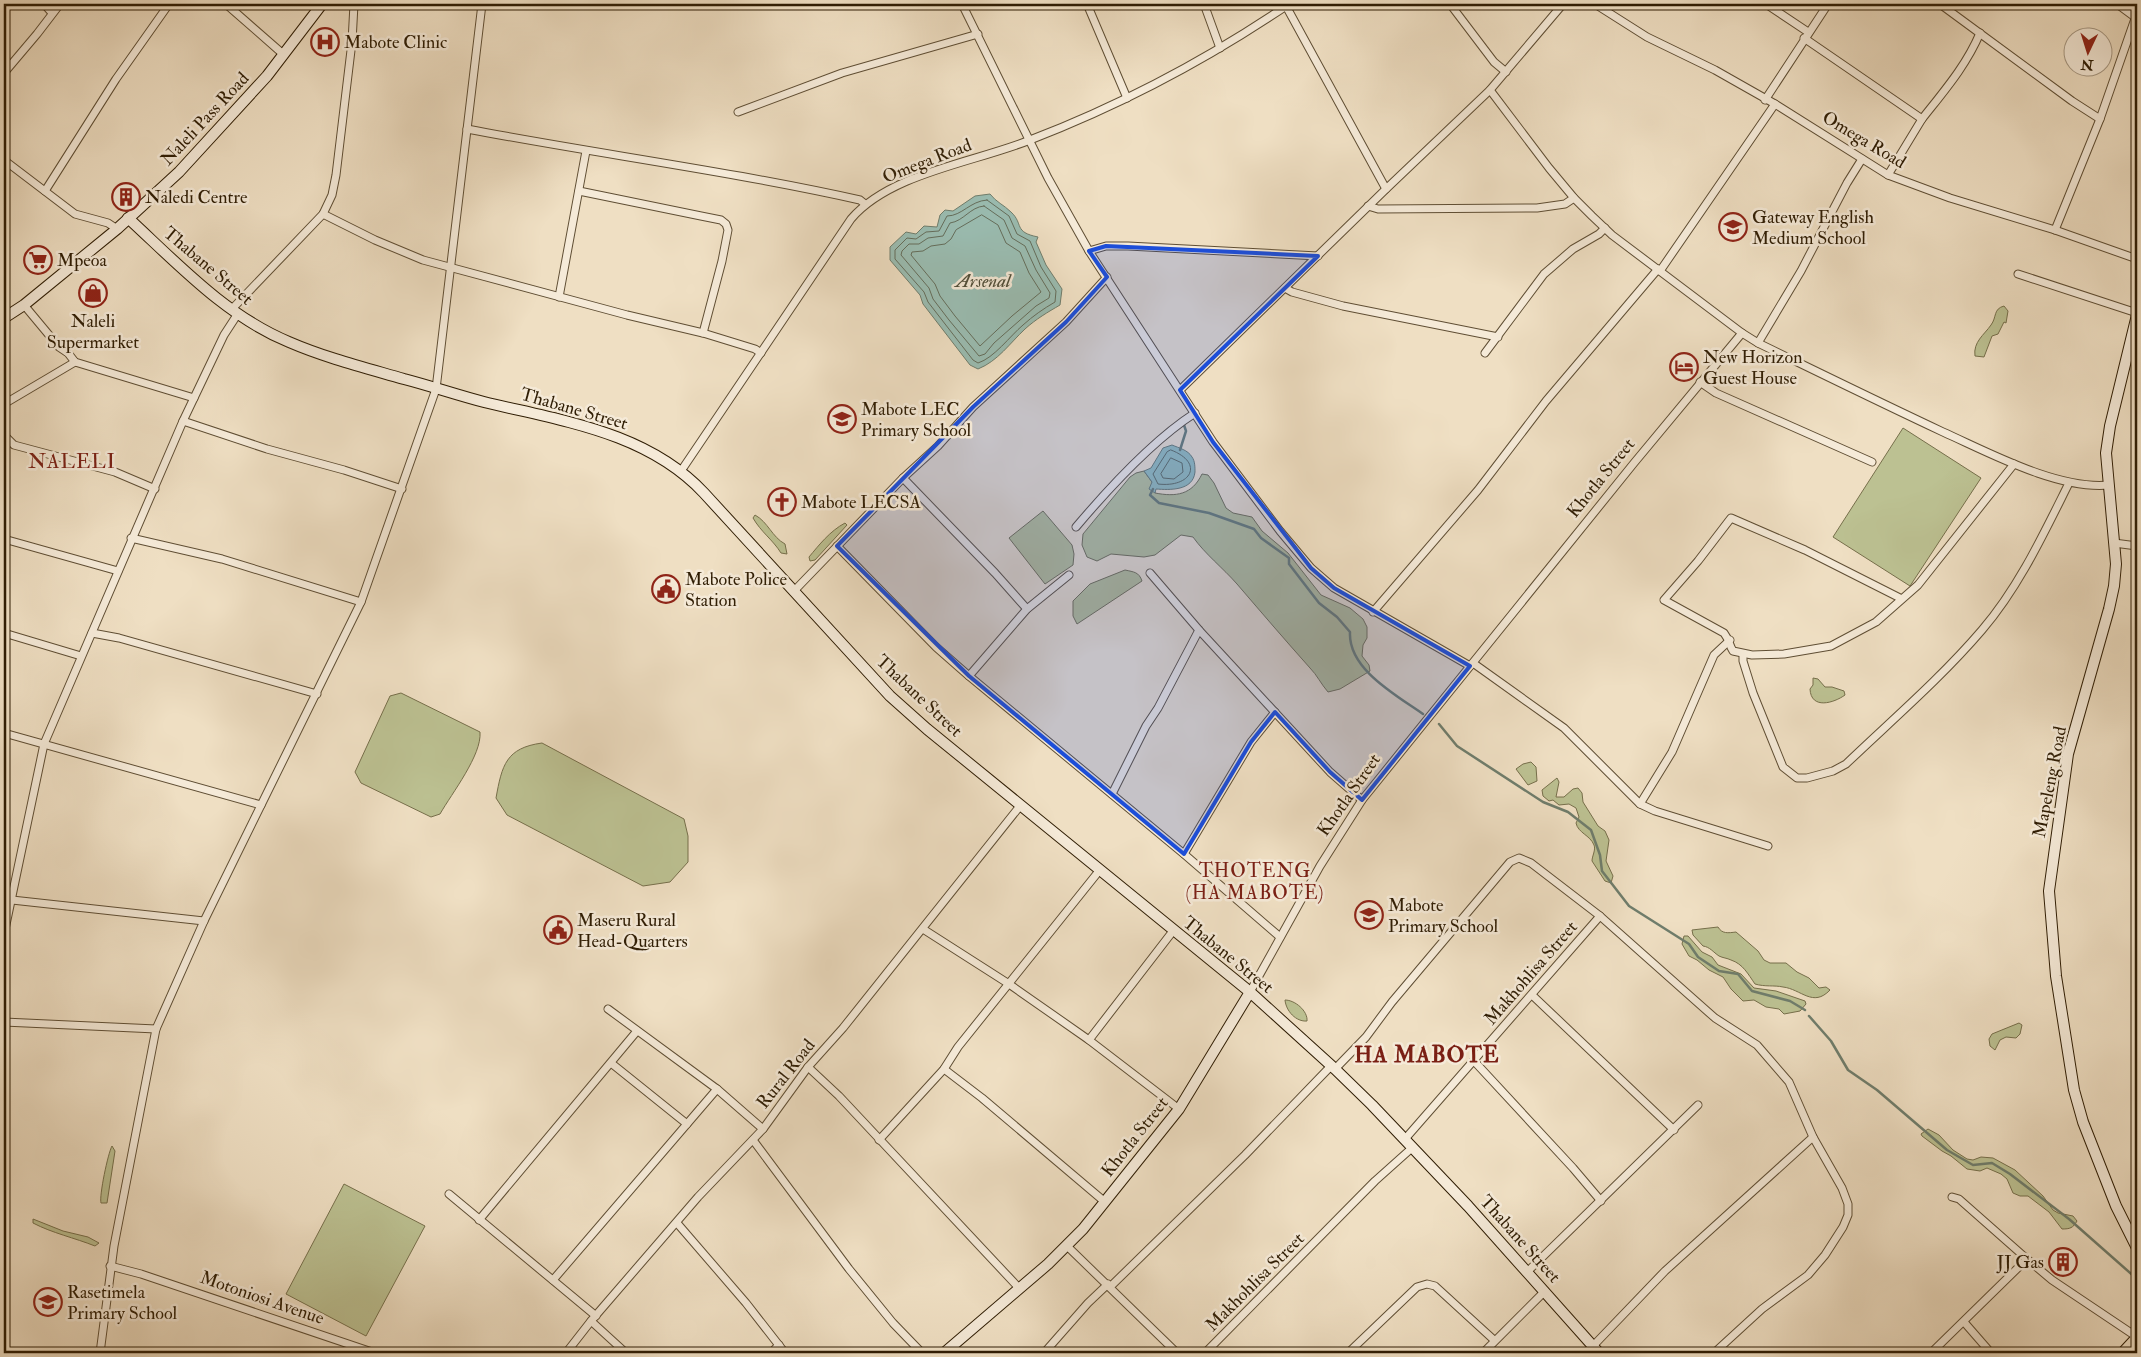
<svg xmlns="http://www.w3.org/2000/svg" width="2141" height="1357" viewBox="0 0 2141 1357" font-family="'IM FELL Double Pica',serif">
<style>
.green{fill:#bcc192;stroke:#766f4b}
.water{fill:#9abdb2;stroke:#6f7d6c}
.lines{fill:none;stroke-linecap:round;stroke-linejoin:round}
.shore{stroke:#646d5b;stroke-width:1}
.stream{stroke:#6f7d6c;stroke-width:2.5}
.street-casing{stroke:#5f4e34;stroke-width:9}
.secondary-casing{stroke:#2f1d04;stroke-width:12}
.primary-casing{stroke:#2f1d04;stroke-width:13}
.street{stroke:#f5ead8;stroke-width:7}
.secondary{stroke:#f5ead8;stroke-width:10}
.primary{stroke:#efdfc3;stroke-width:11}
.marked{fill:#1d4ed8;fill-opacity:0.2;stroke:#1d4ed8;stroke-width:4;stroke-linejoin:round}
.labels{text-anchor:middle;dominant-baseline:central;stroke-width:5;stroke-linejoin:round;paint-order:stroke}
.poi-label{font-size:18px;fill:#2f1d04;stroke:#f5ead8;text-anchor:start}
.street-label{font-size:18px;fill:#2f1d04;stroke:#f5ead8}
.water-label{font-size:19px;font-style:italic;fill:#4f4d38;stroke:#f5ead8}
.neighbourhood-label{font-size:19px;letter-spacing:1px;fill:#7a1f14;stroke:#f5ead8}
.quarter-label{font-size:20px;letter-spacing:1px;fill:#7a1f14;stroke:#f5ead8}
.district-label{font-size:22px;font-weight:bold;letter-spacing:1px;fill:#7a1f14;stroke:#f5ead8}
</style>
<rect width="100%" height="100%" fill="#efdfc3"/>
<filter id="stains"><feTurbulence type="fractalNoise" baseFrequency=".004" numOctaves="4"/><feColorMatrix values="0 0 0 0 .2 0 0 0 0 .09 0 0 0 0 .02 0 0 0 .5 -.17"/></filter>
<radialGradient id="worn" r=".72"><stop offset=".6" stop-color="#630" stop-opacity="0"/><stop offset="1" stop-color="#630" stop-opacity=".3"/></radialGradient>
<g class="green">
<path d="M2004,306L2008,311L2006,323L2004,322L1998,334L1992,336L1984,357L1975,356C1973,342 1984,335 1991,325C1997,317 1993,309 2004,306Z"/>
<path d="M1903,428L1981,478L1910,586L1833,537Z"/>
<path d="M1144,471L1152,482L1155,493C1176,497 1192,495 1202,474L1208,475L1214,483L1226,508L1233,513L1252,517L1262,531L1288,553L1321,595L1350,608L1363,619L1367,627V638L1363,645L1362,656L1369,665L1370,671L1340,689L1328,692C1321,684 1317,675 1310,668C1285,640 1261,612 1237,584C1223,568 1205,554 1193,537L1181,535L1155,555L1144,557L1111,554L1097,561L1087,557L1082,545L1083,534L1130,477L1136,473Z"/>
<path d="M1043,511L1072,545L1074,554L1073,565L1045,584L1009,538Z"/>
<path d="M755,515C768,522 772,537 785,544L787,554L781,553C773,540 761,532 753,518Z"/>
<path d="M845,523L847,525L815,560L810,561L809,557C819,545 830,531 845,523Z"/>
<path d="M1125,570C1134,572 1139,572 1142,581L1077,624L1073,616V601L1090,584Z"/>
<path d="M1813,678L1818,679L1825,687H1832L1844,691L1845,695C1834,703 1811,710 1810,689L1813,685Z"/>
<path d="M401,693L480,732C482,755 452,793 440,814L431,817L361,783L355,772L390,696Z"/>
<path d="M542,743L684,819L688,836V862L670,882L643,886L507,815L496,798C502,765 506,748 542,743Z"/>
<path d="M1531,762L1536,767L1537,781L1528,785L1516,769L1523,764Z"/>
<path d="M1557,778L1559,782L1556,797H1564L1573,789L1578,788L1582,793L1583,802L1598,826L1605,831L1609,840L1606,861L1613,876L1611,883L1605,881L1592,861C1592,856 1596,850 1594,845C1590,835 1578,833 1576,823L1579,817L1576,808L1569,804L1559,805L1553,800L1549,801L1543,796L1542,790Z"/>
<path d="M1718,927C1722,934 1728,933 1736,932L1758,951L1764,960L1770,963H1786L1797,972L1809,978L1819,988L1826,987L1830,990C1813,1008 1801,989 1783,987C1774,985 1765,987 1755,984C1748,974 1743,964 1731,960C1727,958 1723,958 1719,956C1713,952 1710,947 1703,946L1693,935L1692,930Z"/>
<path d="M1684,936H1688L1702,952L1712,957L1718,965L1741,974L1754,988L1776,991L1805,1001L1806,1004L1800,1011L1784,1014L1779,1009L1766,1007L1754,1000L1743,1001L1731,989L1723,977L1709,970L1697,960L1689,956L1682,944Z"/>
<path d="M1285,1000C1295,1000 1308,1011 1307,1021C1296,1022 1286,1011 1285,1000Z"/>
<path d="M2019,1023L2022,1025L2020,1034L2016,1038L2006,1037L2000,1040L1995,1050L1990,1046L1989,1039L1992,1034Z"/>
<path d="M1928,1129L1939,1135L1953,1150L1967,1159L1973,1160L1981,1157L1993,1158L2015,1170L2043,1196L2053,1210L2058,1213L2073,1216L2077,1221C2073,1228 2070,1229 2062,1229L2049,1212L2028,1196H2020L2013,1193L2007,1179L2001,1174L1987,1168L1980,1171L1967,1169L1951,1156L1942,1151L1922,1136L1921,1134Z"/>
<path d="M112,1146L115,1151L107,1203H101C99,1196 108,1153 112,1146Z"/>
<path d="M344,1184L425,1226L366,1336L286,1294Z"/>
<path d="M33,1219L63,1231L88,1237L99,1243L95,1246C75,1238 52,1233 33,1223Z"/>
</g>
<g class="water">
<path d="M990,194C996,202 1004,205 1011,212C1024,224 1013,232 1038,237L1036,242L1046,265L1062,289L1060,305C1048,312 1036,319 1025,329C1010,343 998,361 978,369L970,365L923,304L920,295L890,260V247L906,232L916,234L924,226L937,227L940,215L945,210L953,211L975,196Z"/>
<path d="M1172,445C1179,448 1188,450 1192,457C1195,461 1195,467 1195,472C1193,491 1170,490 1156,489L1155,493L1149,489L1152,482L1144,471L1151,468L1163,448Z"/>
</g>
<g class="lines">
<g class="shore">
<path d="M987,200L1009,216L1017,234L1030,241L1041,267L1056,291L1055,302C1043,309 1033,316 1023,325C1010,336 994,358 978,363L973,360L928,302L924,292L895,259V250L907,238L916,239L926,232L939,231L947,216C962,216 970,201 987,200Z"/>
<path d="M984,206L1004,220L1012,238L1025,246L1036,270L1050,293L1049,298L1036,306L994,343L985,354L979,356L949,320L933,299L929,288L901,255L902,251L909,244H919L928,238L943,236L950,223C964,221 970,207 984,206Z"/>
<path d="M982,215L998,225L1006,243L1020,252L1029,273L1041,292L1012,316L980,346L955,316L940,296L935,284L911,255L912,252L923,251L931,246L945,244L951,239L956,230Z"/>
<path d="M1171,450C1205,463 1191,488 1158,484L1153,474L1167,452Z"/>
<path d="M1171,458L1182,463L1183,472L1174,479L1163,478L1161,474Z"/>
</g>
<g class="stream">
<path d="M1180,450L1186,431L1183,422"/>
<path d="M1153,489L1150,495L1159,503L1209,513L1254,529L1261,538L1289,558V564L1319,603L1337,617L1350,632C1348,669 1396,695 1423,714"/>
<path d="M1439,724L1457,746L1543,802L1568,812L1591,830L1600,855L1602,871L1629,906L1689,944L1698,957L1719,971L1738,974L1752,991L1790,1001L1805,1010"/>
<path d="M1809,1016L1831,1041L1848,1070L1877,1090L1947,1150L1973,1165L1992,1163L2010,1174L2069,1219L2137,1279"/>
</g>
<defs>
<g id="street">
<path d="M44,4L52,13"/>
<path d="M226,4L283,54"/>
<path d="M962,4L1048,178L1089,251L1213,442L1280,531L1311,568L1334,588L1470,666"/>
<path d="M1087,4L1127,98"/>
<path d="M1204,4L1220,48"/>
<path d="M1450,4L1494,62L1506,72"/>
<path d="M1595,4L1647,37L1715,70L1775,104L1888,175L1950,198L2055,230L2137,259"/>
<path d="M1766,4L1808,32"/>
<path d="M1940,4L2072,101L2100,119"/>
<path d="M2117,4L2136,18"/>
<path d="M1286,6L1386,189"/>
<path d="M1804,38L1922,119C1944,91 1966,66 1980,33"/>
<path d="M4,73L37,34L60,4"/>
<path d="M1490,90L1549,168L1574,198L1592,216L1612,235L1742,333L1758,343C1820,373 1881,403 1943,432C1990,453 2058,490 2109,485"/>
<path d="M1765,100L1828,4"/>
<path d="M738,112L842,73L978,34"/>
<path d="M467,129C598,154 730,171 860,200L865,204"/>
<path d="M4,160L75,214L108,223L117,229"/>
<path d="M1888,175L1922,119"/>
<path d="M45,191L116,79L169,4"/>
<path d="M579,191L701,216L721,220L726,224L728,230L722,261L703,333"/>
<path d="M1368,206L1378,209L1537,208L1565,204L1574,198"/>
<path d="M323,214L375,240L423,260L627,315L703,333L755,349L761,353"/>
<path d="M2055,230L2100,119L2137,13"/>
<path d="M1089,251L1106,246H1128L1318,256"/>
<path d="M1660,271L1775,104"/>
<path d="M2018,274L2137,313"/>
<path d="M1285,288L1292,292L1343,306L1498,337"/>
<path d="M559,297L586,151"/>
<path d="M24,305L59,347L68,353L75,362L194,398"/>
<path d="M231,310L323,214L332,195L336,175L352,42L354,4"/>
<path d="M1758,343L1801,271L1847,183L1862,159"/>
<path d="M1485,353L1544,274L1573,249L1599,234L1605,228"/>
<path d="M1700,382L1716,393L1872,462"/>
<path d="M1180,390L1386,189L1490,90L1563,4"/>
<path d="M4,404L75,362"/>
<path d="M183,421L267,449L344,470L402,489"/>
<path d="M4,435L14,445L115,472L155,489"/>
<path d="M681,471L851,219C890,173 976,162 1030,140C1121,105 1208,59 1289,4"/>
<path d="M903,478L995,573L1027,609"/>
<path d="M1076,527C1109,488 1153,440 1195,413"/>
<path d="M131,538L222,559L361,602"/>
<path d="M4,539L118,571"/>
<path d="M2114,543L2137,546"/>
<path d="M837,546L936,647L969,676L1184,854L1280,937"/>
<path d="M1150,573L1199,630L1330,772L1362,800"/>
<path d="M794,591L903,478L938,446L973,407L1066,322L1107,277"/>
<path d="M1902,599L1805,550L1731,518L1698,561L1664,600L1724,633C1730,641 1729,645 1733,651L1752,655L1784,654L1831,646L1876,622L1918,585L2014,464"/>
<path d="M1373,612L1478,490L1546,401L1658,269"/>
<path d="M4,633L81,656"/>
<path d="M92,633L119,638L317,694"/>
<path d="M1743,654V661L1753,693L1783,767L1797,778H1807L1833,771L1846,764C1892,720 1941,678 1982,630C2019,587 2044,533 2069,483"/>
<path d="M1473,663L1564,728L1640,804L1655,811L1768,846"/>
<path d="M969,676L1027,609L1069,575"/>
<path d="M4,733L261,805"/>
<path d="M1112,794L1146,726L1158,708L1199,630"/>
<path d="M1640,804L1672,752L1714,655L1730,640"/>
<path d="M1184,854L1251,742L1275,712"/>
<path d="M12,900L204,921"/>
<path d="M923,929L1009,984L1089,1040L1179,1109"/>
<path d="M4,934L44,744L183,421L224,335L237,315"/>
<path d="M1250,992L1320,866L1362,800L1634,463L1742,333"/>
<path d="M1532,995L1674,1130"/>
<path d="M608,1009L717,1089L763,1129"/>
<path d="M4,1022L156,1029"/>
<path d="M1089,1040L1173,931"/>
<path d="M1474,1061L1573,1168L1601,1201"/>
<path d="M611,1063L687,1124"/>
<path d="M808,1067L839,1096L1019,1288"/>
<path d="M944,1069L982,1098L1105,1202"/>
<path d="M1335,1069L1366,1037L1392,1002L1510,862L1519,858L1531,863L1600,916L1715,1018L1757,1045L1789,1082L1813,1137L1842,1188L1848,1204V1215L1843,1227L1825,1255L1808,1275L1762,1309L1714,1353"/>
<path d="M1405,1139L1600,916"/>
<path d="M753,1140L849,1269L893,1323L922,1353"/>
<path d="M879,1140L944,1069L958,1047L1099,871"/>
<path d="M449,1194L596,1316"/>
<path d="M1952,1197L1959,1199L2027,1259"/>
<path d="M479,1220L637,1031"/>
<path d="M677,1223L746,1303L785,1353"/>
<path d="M1067,1246L1177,1353"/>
<path d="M110,1266L141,1274L375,1353"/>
<path d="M1527,1272L1698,1105"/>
<path d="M553,1280L717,1089"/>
<path d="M1110,1287L1245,1155L1331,1066"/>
<path d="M591,1321L626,1353"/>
<path d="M1964,1322L1991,1353"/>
<path d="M1593,1346L1665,1271L1813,1137"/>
<path d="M100,1353L114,1246L156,1029L204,921L361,602L436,389L482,4"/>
<path d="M566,1353L591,1321L698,1197L763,1129L808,1067L843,1028L1020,806"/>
<path d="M771,1353L779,1345"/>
<path d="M1044,1353L1088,1303L1108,1284"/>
<path d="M1205,1353L1375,1181L1413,1147"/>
<path d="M1348,1353L1417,1287L1427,1284L1435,1286L1494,1340"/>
<path d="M1483,1353L1545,1291"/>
<path d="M1931,1353L2027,1259L2052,1280L2137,1337"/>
</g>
<g id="secondary">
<path d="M128,218C178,264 226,316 289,342C326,358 366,368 404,379C431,386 457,395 484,402C562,421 647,432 704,493L890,696L927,729L1250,992L1335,1069L1372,1105L1468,1206L1599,1353"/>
<path d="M2137,315L2110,426L2106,453L2116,564L2114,586L2109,609L2068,754L2049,891L2056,976L2074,1090L2083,1122L2116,1206L2137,1248"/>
<path d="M4,318L24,305L117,229L179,172L267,76L322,4"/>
<path d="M944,1353L1048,1264L1083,1229L1179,1109L1250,992"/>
</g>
<path id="primary" d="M2123,1353L2137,1338"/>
</defs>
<use href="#street" class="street-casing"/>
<use href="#secondary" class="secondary-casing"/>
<use href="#primary" class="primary-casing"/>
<use href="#street" class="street"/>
<use href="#secondary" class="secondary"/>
<use href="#primary" class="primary"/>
</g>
<path class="marked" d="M1106,246L1318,256L1180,390L1213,442L1311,568L1334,588L1470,666L1362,800L1330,772L1275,712L1251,742L1184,854L969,676L837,546L973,407L1066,322L1107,277L1089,251Z"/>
<defs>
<symbol id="hospital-ring" viewBox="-11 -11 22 22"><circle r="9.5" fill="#f5ead8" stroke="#8f2418" stroke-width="1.5"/><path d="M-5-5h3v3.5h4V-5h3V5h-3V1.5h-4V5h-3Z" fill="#8f2418"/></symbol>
<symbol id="building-ring" viewBox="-11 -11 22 22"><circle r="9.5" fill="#f5ead8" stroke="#8f2418" stroke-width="1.5"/><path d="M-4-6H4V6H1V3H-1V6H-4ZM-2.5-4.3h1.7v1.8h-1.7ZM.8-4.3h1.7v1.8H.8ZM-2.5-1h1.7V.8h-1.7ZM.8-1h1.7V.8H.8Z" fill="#8f2418"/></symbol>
<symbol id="school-ring" viewBox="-11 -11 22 22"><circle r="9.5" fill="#f5ead8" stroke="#8f2418" stroke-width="1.5"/><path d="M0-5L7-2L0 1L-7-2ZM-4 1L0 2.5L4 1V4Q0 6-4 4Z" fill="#8f2418"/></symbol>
<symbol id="supermarket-ring" viewBox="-11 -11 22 22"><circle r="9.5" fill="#f5ead8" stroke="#8f2418" stroke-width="1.5"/><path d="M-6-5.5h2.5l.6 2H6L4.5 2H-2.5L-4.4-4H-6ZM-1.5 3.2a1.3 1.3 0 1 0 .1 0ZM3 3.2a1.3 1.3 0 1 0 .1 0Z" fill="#8f2418"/></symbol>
<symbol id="shop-ring" viewBox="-11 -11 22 22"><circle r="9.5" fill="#f5ead8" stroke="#8f2418" stroke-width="1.5"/><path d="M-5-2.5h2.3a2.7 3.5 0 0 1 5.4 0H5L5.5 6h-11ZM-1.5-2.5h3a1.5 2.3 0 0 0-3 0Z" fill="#8f2418"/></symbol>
<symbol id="hotel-ring" viewBox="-11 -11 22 22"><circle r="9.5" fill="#f5ead8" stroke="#8f2418" stroke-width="1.5"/><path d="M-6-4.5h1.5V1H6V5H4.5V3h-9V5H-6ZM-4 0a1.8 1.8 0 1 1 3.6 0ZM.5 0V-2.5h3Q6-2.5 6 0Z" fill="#8f2418"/></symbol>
<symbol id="church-ring" viewBox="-11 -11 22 22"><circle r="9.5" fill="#f5ead8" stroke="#8f2418" stroke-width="1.5"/><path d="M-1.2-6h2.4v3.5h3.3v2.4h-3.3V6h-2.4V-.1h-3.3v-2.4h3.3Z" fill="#8f2418"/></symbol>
<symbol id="civic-ring" viewBox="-11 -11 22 22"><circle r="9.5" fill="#f5ead8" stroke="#8f2418" stroke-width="1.5"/><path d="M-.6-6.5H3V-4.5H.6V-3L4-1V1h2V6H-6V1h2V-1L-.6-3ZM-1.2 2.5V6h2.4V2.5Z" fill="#8f2418"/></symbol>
</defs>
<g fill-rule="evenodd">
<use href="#hospital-ring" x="309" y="26" width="32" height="32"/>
<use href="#building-ring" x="110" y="181" width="32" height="32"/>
<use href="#school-ring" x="1717" y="211" width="32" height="32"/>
<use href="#supermarket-ring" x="22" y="244" width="32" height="32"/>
<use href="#shop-ring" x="77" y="277" width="32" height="32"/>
<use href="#hotel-ring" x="1668" y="351" width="32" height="32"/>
<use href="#school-ring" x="826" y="403" width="32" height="32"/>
<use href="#church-ring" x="766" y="486" width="32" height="32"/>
<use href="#civic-ring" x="650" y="573" width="32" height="32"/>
<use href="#school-ring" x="1353" y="899" width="32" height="32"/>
<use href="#civic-ring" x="542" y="914" width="32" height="32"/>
<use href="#building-ring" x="2047" y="1246" width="32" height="32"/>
<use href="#school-ring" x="32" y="1286" width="32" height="32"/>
</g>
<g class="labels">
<g class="poi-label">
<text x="344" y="42">Mabote Clinic</text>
<text x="145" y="197">Naledi Centre</text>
<text x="1752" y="217">Gateway English<tspan x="1752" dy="21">Medium School</tspan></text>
<text x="57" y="260">Mpeoa</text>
<text x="93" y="321" text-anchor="middle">Naleli<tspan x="93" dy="21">Supermarket</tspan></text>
<text x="1703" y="357">New Horizon<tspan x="1703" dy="21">Guest House</tspan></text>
<text x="861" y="409">Mabote LEC<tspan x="861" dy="21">Primary School</tspan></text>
<text x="801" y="502">Mabote LECSA</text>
<text x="685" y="579">Mabote Police<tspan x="685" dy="21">Station</tspan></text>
<text x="1388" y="905">Mabote<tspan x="1388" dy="21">Primary School</tspan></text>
<text x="577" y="920">Maseru Rural<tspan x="577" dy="21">Head-Quarters</tspan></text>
<text x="2044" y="1262" text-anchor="end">JJ Gas</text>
<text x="67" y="1292">Rasetimela<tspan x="67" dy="21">Primary School</tspan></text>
</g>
<g class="street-label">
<text transform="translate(205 119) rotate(-47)">Naleli Pass Road</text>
<text transform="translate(1864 140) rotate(31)">Omega Road</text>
<text transform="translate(927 161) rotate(-21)">Omega Road</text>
<text transform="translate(208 266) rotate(40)">Thabane Street</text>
<text transform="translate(574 409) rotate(16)">Thabane Street</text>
<text transform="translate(1601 478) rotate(-51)">Khotla Street</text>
<text transform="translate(919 696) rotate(43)">Thabane Street</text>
<text transform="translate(2050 782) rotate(-79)">Mapeleng Road</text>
<text transform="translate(1349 795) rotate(-55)">Khotla Street</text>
<text transform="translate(1228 955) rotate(39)">Thabane Street</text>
<text transform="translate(1531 973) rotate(-49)">Makhohlisa Street</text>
<text transform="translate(786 1074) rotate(-52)">Rural Road</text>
<text transform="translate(1135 1137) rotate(-52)">Khotla Street</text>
<text transform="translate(1520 1239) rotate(48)">Thabane Street</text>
<text transform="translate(1255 1282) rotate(-45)">Makhohlisa Street</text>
<text transform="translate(262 1298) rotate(19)">Motoniosi Avenue</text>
</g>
<g class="water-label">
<text x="983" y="281">Arsenal</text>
</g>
<g class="neighbourhood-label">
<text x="1255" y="871">THOTENG<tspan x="1255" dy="22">(HA MABOTE)</tspan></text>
</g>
<g class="quarter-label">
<text x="72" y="461">NALELI</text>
</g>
<g class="district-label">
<text x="1427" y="1055">HA MABOTE</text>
</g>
</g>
<rect width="2141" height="1357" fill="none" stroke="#efdfc3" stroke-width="20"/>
<rect x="5" y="5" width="2131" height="1347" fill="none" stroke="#2f1d04" stroke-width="2.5"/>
<rect x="10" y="10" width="2121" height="1337" fill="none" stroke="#2f1d04"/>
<g transform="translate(2088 52) rotate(184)"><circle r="24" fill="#f5ead8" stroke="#a69883"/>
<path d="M0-4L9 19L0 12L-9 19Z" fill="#8f2418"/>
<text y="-8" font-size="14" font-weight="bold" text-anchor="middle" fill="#2f1d04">N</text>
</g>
<rect width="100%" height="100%" filter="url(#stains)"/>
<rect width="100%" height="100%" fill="url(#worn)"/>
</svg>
